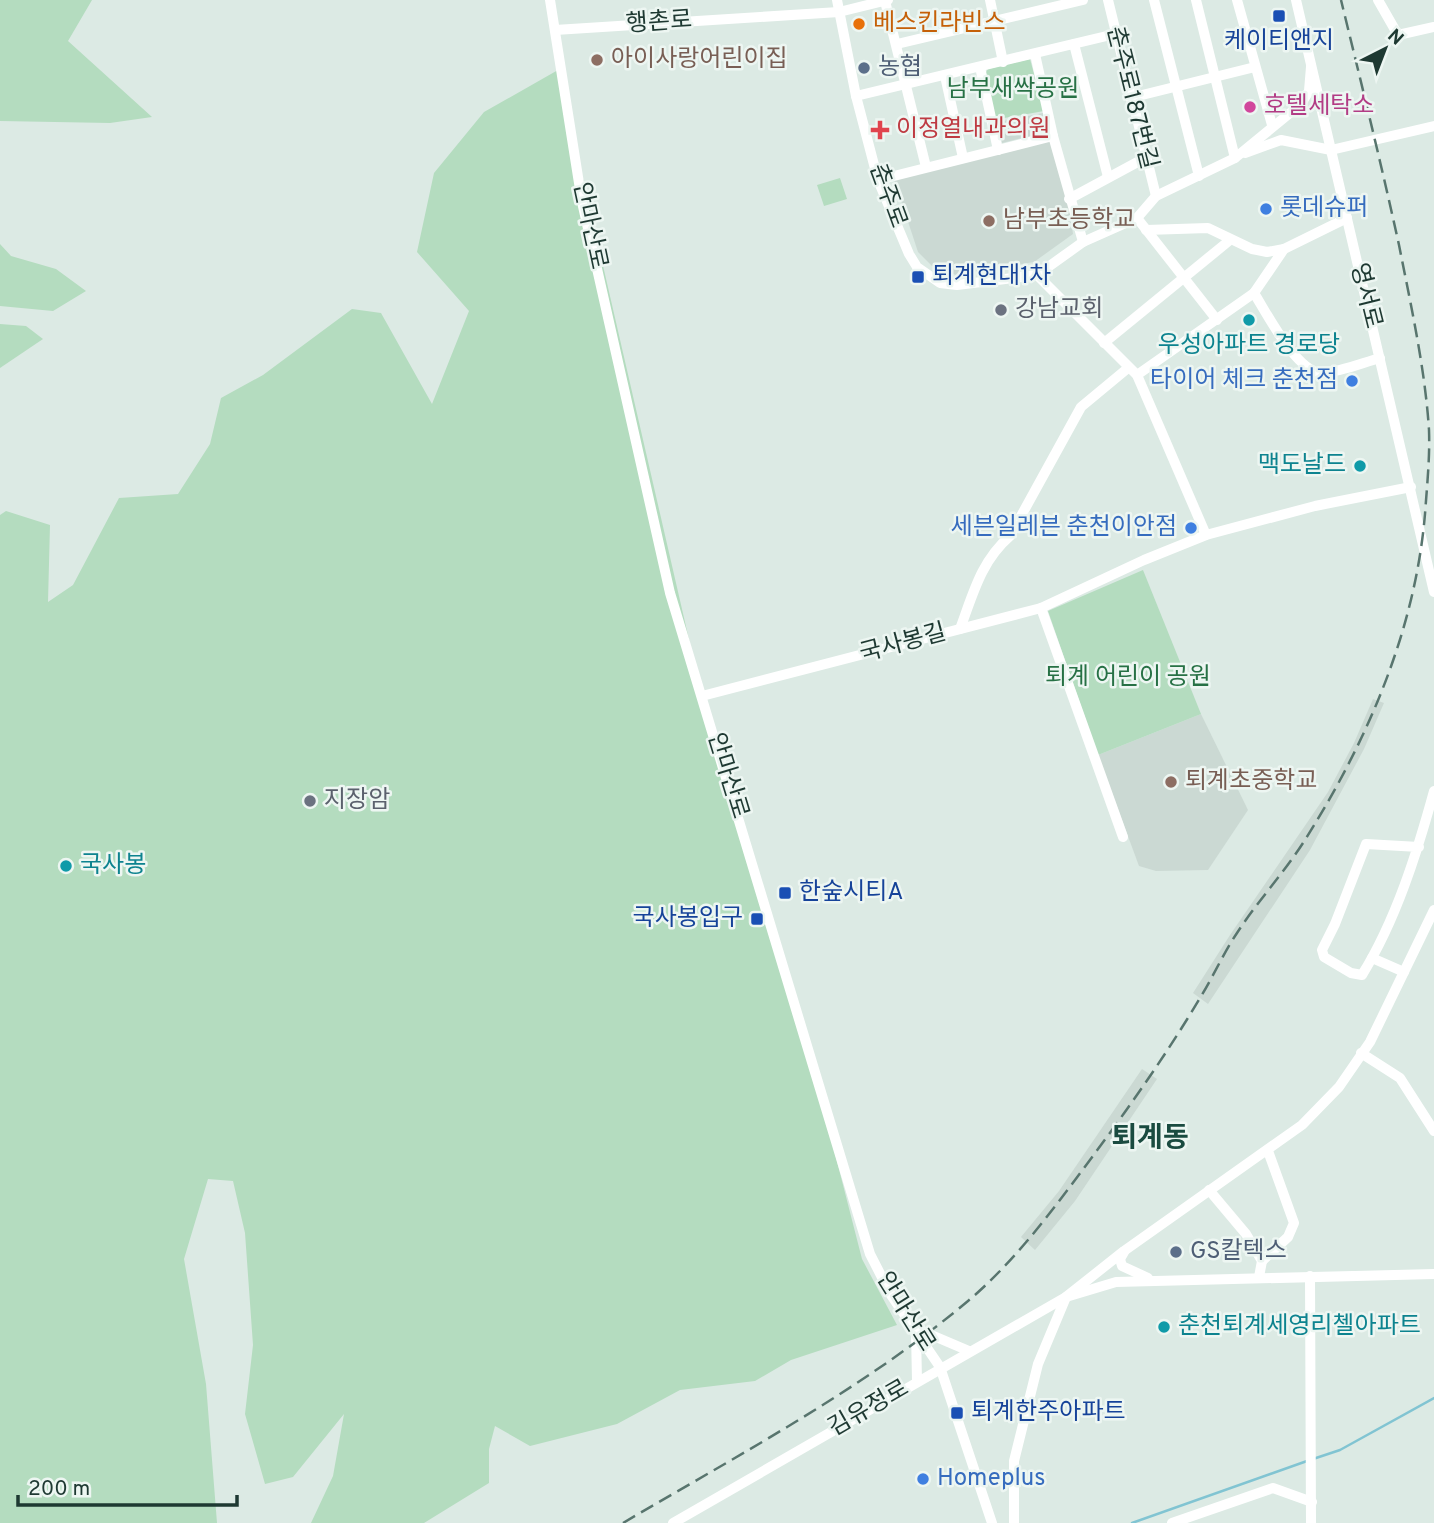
<svg xmlns="http://www.w3.org/2000/svg" width="1434" height="1523" viewBox="0 0 1434 1523" font-family="Overpass,'Noto Sans KR',sans-serif">
<style>
.built{fill:#cbd9d3}
.green{fill:#b4dcbf}
.lines{fill:none;stroke-linecap:round;stroke-linejoin:round}
.stream{stroke:#81c4d2;stroke-width:2.5}
.minor{stroke:#fff;stroke-width:10}
.rail{stroke:#58756e;stroke-width:2.5;stroke-dasharray:14 7;stroke-linecap:butt}
.transit-dot{fill:#1a4fb4;stroke:#edf6f2;stroke-width:2.5}
.food-dot{fill:#e8710a;stroke:#edf6f2;stroke-width:2.5}
.education-dot{fill:#8d6e63;stroke:#edf6f2;stroke-width:2.5}
.service-dot{fill:#5c6f8a;stroke:#edf6f2;stroke-width:2.5}
.hotel-dot{fill:#d1479c;stroke:#edf6f2;stroke-width:2.5}
.health-dot{fill:#e0444e;stroke:#edf6f2;stroke-width:2.5}
.shop-dot{fill:#3f7fe0;stroke:#edf6f2;stroke-width:2.5}
.worship-dot{fill:#6b7280;stroke:#edf6f2;stroke-width:2.5}
.culture-dot{fill:#0f9aa8;stroke:#edf6f2;stroke-width:2.5}
.labels{text-anchor:middle;dominant-baseline:central;stroke-width:5;stroke-linejoin:round;paint-order:stroke}
.street-label{font-size:24px;fill:#1e3932;stroke:#edf6f2}
.food-label{font-size:24px;fill:#c56008;stroke:#edf6f2;text-anchor:start}
.transit-label{font-size:24px;fill:#164399;stroke:#edf6f2;text-anchor:start}
.education-label{font-size:24px;fill:#785e54;stroke:#edf6f2;text-anchor:start}
.service-label{font-size:24px;fill:#4e5e75;stroke:#edf6f2;text-anchor:start}
.park-label{font-size:24px;fill:#277145;stroke:#edf6f2}
.hotel-label{font-size:24px;fill:#b23c85;stroke:#edf6f2;text-anchor:start}
.health-label{font-size:24px;fill:#be3a42;stroke:#edf6f2;text-anchor:start}
.shop-label{font-size:24px;fill:#366cbe;stroke:#edf6f2;text-anchor:start}
.worship-label{font-size:24px;fill:#5b616d;stroke:#edf6f2;text-anchor:start}
.culture-label{font-size:24px;fill:#0d838f;stroke:#edf6f2;text-anchor:start}
.quarter-label{font-size:28px;font-weight:bold;fill:#1a4b40;stroke:#edf6f2}
</style>
<rect width="100%" height="100%" fill="#dceae4"/>
<g class="built">
<path d="M1043,113L1047,132L1002,143L998,122Z"/>
<path d="M1050,141L1069,208L1073,234L1034,262L956,275L932,266L918,252L894,179Z"/>
<path d="M1373,699L1384,703L1364,749L1310,850L1208,1004L1193,993L1230,935L1328,792L1354,743Z"/>
<path d="M1201,714L1248,810L1208,870L1156,871L1139,866L1098,755Z"/>
<path d="M1142,1069L1157,1079L1075,1201L1035,1250L1021,1237L1059,1191Z"/>
</g>
<g class="green">
<path d="M0,0H92L68,41L152,117L110,123L0,121Z"/>
<path d="M1030,59L1044,111L993,120L985,74L988,69Z"/>
<path d="M558,70L702,696L833,1146L862,1259L897,1325L791,1360L755,1381L680,1390L617,1424L530,1446L495,1426L489,1449V1483L424,1523H311L333,1476L344,1414L293,1477L265,1484L245,1414L253,1345L245,1233L233,1181L208,1179L184,1259L206,1384L217,1523H0V515L6,511L50,525L48,602L73,585L119,498L178,494L210,444L221,398L263,375L352,309L381,313L432,404L469,311L417,252L434,173L484,112Z"/>
<path d="M840,178L847,199L824,206L817,185Z"/>
<path d="M0,244L11,256L56,269L86,291L53,311L0,306Z"/>
<path d="M0,324L26,326L43,339L0,368Z"/>
<path d="M1143,570L1201,714L1098,755L1048,611Z"/>
</g>
<g class="lines">
<g class="stream">
<path d="M1313,1459L1340,1450L1434,1398"/>
<path d="M1132,1523L1307,1461"/>
</g>
<g class="minor">
<path d="M550,0L582,202L670,593L870,1254L891,1295L940,1367L992,1523"/>
<path d="M837,0L856,96L878,180L909,254L917,267L940,283L957,285L1037,275L1083,242L1137,218L1156,196L1235,158L1301,104L1309,91L1311,67"/>
<path d="M990,0L1003,62"/>
<path d="M1108,0L1156,196"/>
<path d="M1154,0L1199,176"/>
<path d="M1196,0L1235,158"/>
<path d="M1237,0L1272,125"/>
<path d="M1296,0L1434,592"/>
<path d="M1378,0L1398,35L1434,27"/>
<path d="M885,1L926,167"/>
<path d="M555,30L839,12L888,0"/>
<path d="M897,44L1083,0"/>
<path d="M1074,44L1108,177"/>
<path d="M1035,54L1053,136L1083,242"/>
<path d="M980,67L998,150"/>
<path d="M945,76L963,158"/>
<path d="M856,96L1115,34"/>
<path d="M1130,98L1255,67"/>
<path d="M1245,153L1281,140L1331,150L1434,126"/>
<path d="M878,180L1053,136"/>
<path d="M1069,199L1145,158"/>
<path d="M1137,218L1217,320"/>
<path d="M1146,230L1208,228L1252,249L1267,252L1284,249"/>
<path d="M1037,275L1137,375L1206,535"/>
<path d="M1254,293C1266,312 1297,373 1322,373C1341,372 1362,363 1380,358"/>
<path d="M1104,343L1230,240"/>
<path d="M1137,375L1254,293L1284,249L1347,218"/>
<path d="M1041,608L1123,837"/>
<path d="M960,629C973,594 981,561 1010,536L1081,407L1128,368"/>
<path d="M702,696L1041,608L1144,560L1206,535L1315,506L1411,487"/>
<path d="M1419,847L1366,844L1335,924L1322,950L1324,957L1351,973L1362,975C1396,920 1417,853 1434,791"/>
<path d="M1372,958L1404,972"/>
<path d="M1361,1053L1400,1078L1434,1131"/>
<path d="M1209,1190L1246,1234L1262,1261L1259,1277"/>
<path d="M1124,1252L1120,1259L1122,1266L1148,1278"/>
<path d="M1262,1261L1288,1237L1294,1223L1268,1151"/>
<path d="M1310,1276L1311,1523"/>
<path d="M915,1328L969,1351"/>
<path d="M916,1332L917,1381"/>
<path d="M673,1523L1066,1297L1116,1282L1434,1274"/>
<path d="M1014,1523V1461L1038,1364L1066,1297L1124,1251L1302,1125L1339,1087L1370,1042L1434,910"/>
<path d="M1172,1523L1273,1488L1312,1502"/>
</g>
<path class="rail" d="M623,1523C740,1454 863,1389 968,1301C1013,1263 1049,1215 1084,1168C1125,1113 1165,1057 1200,998C1213,977 1223,954 1237,933C1257,902 1283,874 1303,843C1366,744 1415,632 1425,514C1427,486 1430,457 1429,430C1425,368 1411,306 1399,245C1381,163 1361,82 1341,0"/>
</g>
<g class="transit-dot">
<rect x="1272" y="9" width="14" height="14" rx="3.5"/>
<rect x="911" y="270" width="14" height="14" rx="3.5"/>
<rect x="778" y="886" width="14" height="14" rx="3.5"/>
<rect x="750" y="912" width="14" height="14" rx="3.5"/>
<rect x="950" y="1406" width="14" height="14" rx="3.5"/>
</g>
<circle class="food-dot" cx="859" cy="24" r="7"/>
<g class="education-dot">
<circle cx="597" cy="60" r="7"/>
<circle cx="989" cy="221" r="7"/>
<circle cx="1171" cy="782" r="7"/>
</g>
<g class="service-dot">
<circle cx="864" cy="68" r="7"/>
<circle cx="1176" cy="1252" r="7"/>
</g>
<circle class="hotel-dot" cx="1250" cy="107" r="7"/>
<path class="health-dot" d="M876.5 119.5h7v7h7v7h-7v7h-7v-7h-7v-7h7z"/>
<g class="shop-dot">
<circle cx="1266" cy="209" r="7"/>
<circle cx="1352" cy="381" r="7"/>
<circle cx="1191" cy="528" r="7"/>
<circle cx="923" cy="1479" r="7"/>
</g>
<g class="worship-dot">
<circle cx="1001" cy="310" r="7"/>
<circle cx="310" cy="801" r="7"/>
</g>
<g class="culture-dot">
<circle cx="1249" cy="320" r="7"/>
<circle cx="1360" cy="466" r="7"/>
<circle cx="66" cy="866" r="7"/>
<circle cx="1164" cy="1327" r="7"/>
</g>
<g class="labels">
<g class="street-label">
<text transform="translate(659 23) rotate(-4)">행촌로</text>
<text transform="translate(1131 98) rotate(76)">춘주로187번길</text>
<text transform="translate(887 196) rotate(70)">춘주로</text>
<text transform="translate(589 226) rotate(78)">안마산로</text>
<text transform="translate(1365 296) rotate(76)">영서로</text>
<text transform="translate(903 644) rotate(-15)">국사봉길</text>
<text transform="translate(727 776) rotate(73)">안마산로</text>
<text transform="translate(905 1312) rotate(58)">안마산로</text>
<text transform="translate(869 1409) rotate(-30)">김유정로</text>
</g>
<g class="food-label">
<text x="873" y="24">베스킨라빈스</text>
</g>
<g class="transit-label">
<text x="1279" y="42" text-anchor="middle">케이티앤지</text>
<text x="932" y="277">퇴계현대1차</text>
<text x="799" y="893">한숲시티A</text>
<text x="743" y="919" text-anchor="end">국사봉입구</text>
<text x="971" y="1413">퇴계한주아파트</text>
</g>
<g class="education-label">
<text x="611" y="60">아이사랑어린이집</text>
<text x="1003" y="221">남부초등학교</text>
<text x="1185" y="782">퇴계초중학교</text>
</g>
<g class="service-label">
<text x="878" y="68">농협</text>
<text x="1190" y="1252">GS칼텍스</text>
</g>
<g class="park-label">
<text x="1013" y="90">남부새싹공원</text>
<text x="1128" y="678">퇴계 어린이 공원</text>
</g>
<g class="hotel-label">
<text x="1264" y="107">호텔세탁소</text>
</g>
<g class="health-label">
<text x="896" y="130">이정열내과의원</text>
</g>
<g class="shop-label">
<text x="1280" y="209">롯데슈퍼</text>
<text x="1338" y="381" text-anchor="end">타이어 체크 춘천점</text>
<text x="1177" y="528" text-anchor="end">세븐일레븐 춘천이안점</text>
<text x="937" y="1479">Homeplus</text>
</g>
<g class="worship-label">
<text x="1015" y="310">강남교회</text>
<text x="324" y="801">지장암</text>
</g>
<g class="culture-label">
<text x="1249" y="346" text-anchor="middle">우성아파트 경로당</text>
<text x="1346" y="466" text-anchor="end">맥도날드</text>
<text x="80" y="866">국사봉</text>
<text x="1178" y="1327">춘천퇴계세영리첼아파트</text>
</g>
<g class="quarter-label">
<text x="1150" y="1139">퇴계동</text>
</g>
</g>
<g transform="translate(1385 49) rotate(42)" stroke="#edf6f2" stroke-width="5" paint-order="stroke">
<path d="M0-5L12 26L0 18L-12 26Z" fill="#1e3932"/>
<text y="-10" font-size="19" font-weight="bold" text-anchor="middle" fill="#1e3932">N</text>
</g>
<path d="M18 1495v10h219v-10" fill="none" stroke="#1e3932" stroke-width="3.5"/>
<text x="28" y="1495" font-size="21" fill="#1e3932" stroke="#edf6f2" stroke-width="5" paint-order="stroke">200 m</text>
</svg>
